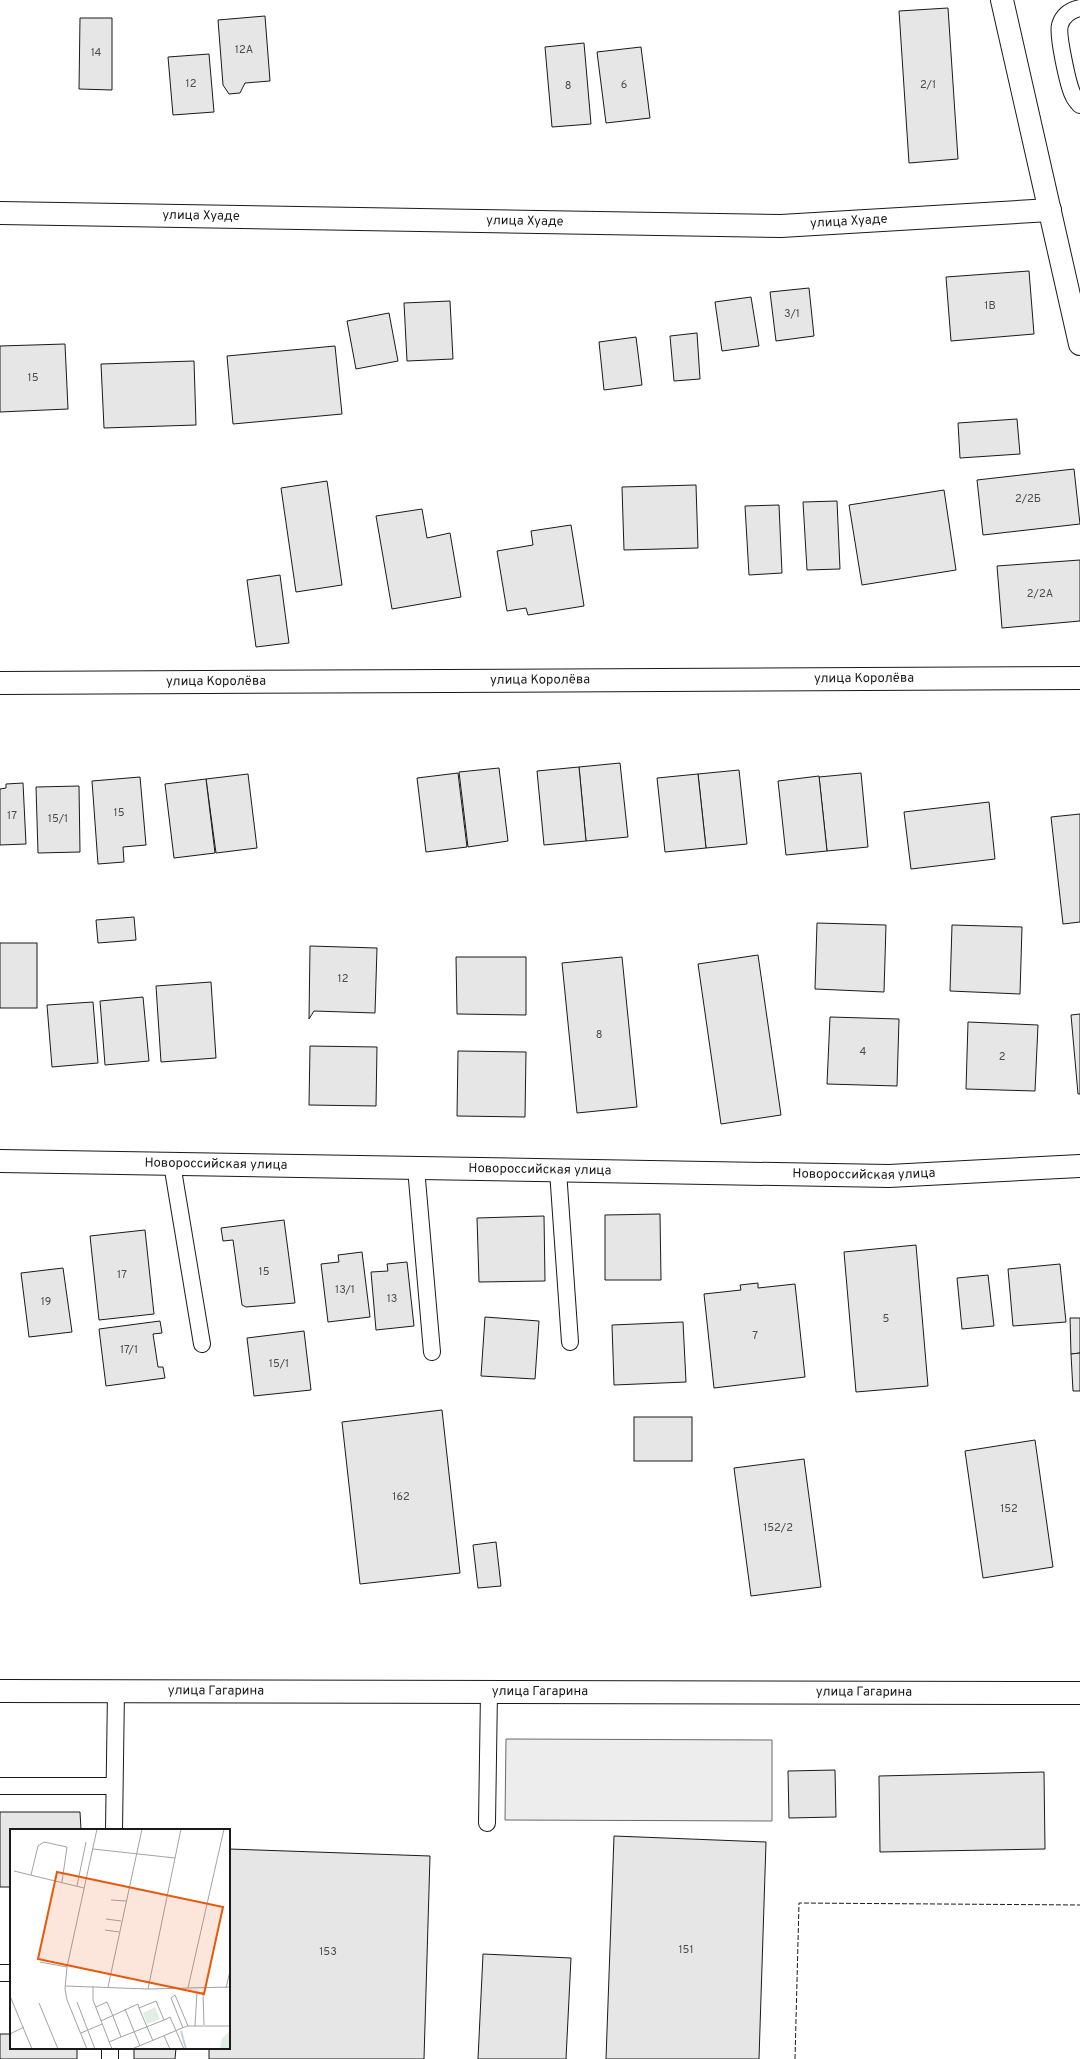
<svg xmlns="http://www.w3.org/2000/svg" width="1080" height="2059" viewBox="0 0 1080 2059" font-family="Overpass,sans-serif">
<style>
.parking{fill:#ededed;stroke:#6a6a6a}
.building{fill:#e6e6e6;stroke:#1a1a1a}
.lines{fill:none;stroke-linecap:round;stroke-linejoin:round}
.lane-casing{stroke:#1a1a1a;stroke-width:18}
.street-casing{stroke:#1a1a1a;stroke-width:24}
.secondary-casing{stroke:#1a1a1a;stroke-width:24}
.lane{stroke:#fff;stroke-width:16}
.street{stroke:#fff;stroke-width:22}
.secondary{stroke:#fff;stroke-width:22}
.fence{stroke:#1a1a1a;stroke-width:1;stroke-dasharray:5 2;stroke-linecap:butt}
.labels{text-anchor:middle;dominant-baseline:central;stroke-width:3;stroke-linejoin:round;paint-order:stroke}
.number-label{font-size:11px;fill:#4d4d4d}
.street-label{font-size:13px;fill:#1a1a1a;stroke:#fff}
.inset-river{fill:none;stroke:#c6d2dc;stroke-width:2}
.inset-road{fill:none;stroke:#a3a3a3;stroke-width:1}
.view{fill:#e8590c;fill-opacity:0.15;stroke:#e8590c;stroke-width:2}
.inset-edge{fill:none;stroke:#1a1a1a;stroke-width:2}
</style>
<rect width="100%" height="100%" fill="#fff"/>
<path class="parking" d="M506,1739L772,1740V1821L505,1820Z"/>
<g class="building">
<path d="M948,8L958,159L909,163L899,11Z"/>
<path d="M265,16L270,81L245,83L240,93L229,94L223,85L218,20Z"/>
<path d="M80,18H112V90L79,89Z"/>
<path d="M584,43L591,124L552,127L545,47Z"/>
<path d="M641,47L650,118L606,123L597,52Z"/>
<path d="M209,54L214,112L173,115L168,57Z"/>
<path d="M1029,271L1034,334L951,341L946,277Z"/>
<path d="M809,288L814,336L776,341L770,292Z"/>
<path d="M751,297L759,346L722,351L715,302Z"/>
<path d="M450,301L453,359L407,361L404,303Z"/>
<path d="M389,313L398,361L356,369L347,321Z"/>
<path d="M697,333L700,379L674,381L670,336Z"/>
<path d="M636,337L642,385L604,390L599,342Z"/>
<path d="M65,344L68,409L0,412V346Z"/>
<path d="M335,346L342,414L233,424L227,356Z"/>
<path d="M194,361L196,425L104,428L101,364Z"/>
<path d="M1017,419L1020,454L960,458L958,423Z"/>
<path d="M1074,469L1080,524L983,535L977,480Z"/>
<path d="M327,481L342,585L296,592L281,488Z"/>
<path d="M696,485L698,548L624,550L622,487Z"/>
<path d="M944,490L956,570L862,585L849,505Z"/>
<path d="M837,501L840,569L807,570L803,502Z"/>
<path d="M779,505L782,573L749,575L745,506Z"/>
<path d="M422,509L427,538L450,533L461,597L392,609L376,516Z"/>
<path d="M571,525L584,606L528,615L526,608L507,611L497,551L533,545L531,531Z"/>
<path d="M1080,560V621L1002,628L997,566Z"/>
<path d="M280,575L289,643L256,647L247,580Z"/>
<path d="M620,763L628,837L586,841L579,767Z"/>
<path d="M579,767L586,841L544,845L537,771Z"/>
<path d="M499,768L508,841L468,847L459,772Z"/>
<path d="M739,770L747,844L706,848L698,774Z"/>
<path d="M458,773L467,847L426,852L417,778Z"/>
<path d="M861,773L868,847L827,851L819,777Z"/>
<path d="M248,774L257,848L216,853L206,779Z"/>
<path d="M698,774L706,848L665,852L657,778Z"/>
<path d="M819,776L827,851L786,855L778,781Z"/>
<path d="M140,777L146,845L123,847L124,862L98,864L92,781Z"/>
<path d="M206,779L215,853L174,858L165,784Z"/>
<path d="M23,783L26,844L0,845V789L6,788V784Z"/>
<path d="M79,786L80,852L38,853L36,787Z"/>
<path d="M989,802L995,859L911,869L904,812Z"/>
<path d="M1080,814V922L1063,924L1051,817Z"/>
<path d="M134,917L136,940L98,943L96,920Z"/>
<path d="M817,923L886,925L884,992L815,989Z"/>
<path d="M952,925L1022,927L1020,994L950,991Z"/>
<rect x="0" y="943" width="37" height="65"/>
<path d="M310,946L377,948L375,1013L314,1011L309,1019Z"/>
<path d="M758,955L781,1115L721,1124L698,964Z"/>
<path d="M456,957H526V1015L457,1014Z"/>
<path d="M622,957L637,1107L577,1113L562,963Z"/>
<path d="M211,982L216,1058L161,1062L156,986Z"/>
<path d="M143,997L149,1061L105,1065L100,1001Z"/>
<path d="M93,1002L98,1063L52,1067L47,1005Z"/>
<path d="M1080,1014V1094H1078L1071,1015Z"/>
<path d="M830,1017L899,1019L897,1086L827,1084Z"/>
<path d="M968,1022L1038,1025L1035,1091L966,1089Z"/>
<path d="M310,1046L377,1047L376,1106L309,1105Z"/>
<path d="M458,1051L526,1052L525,1117L457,1116Z"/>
<path d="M660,1214L661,1280H605V1215Z"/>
<path d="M544,1216L545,1281L479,1282L477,1218Z"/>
<path d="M284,1220L295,1303L246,1307L242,1305L233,1240L223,1241L221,1228Z"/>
<path d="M145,1230L154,1314L99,1320L90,1236Z"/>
<path d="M916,1245L928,1386L856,1392L844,1252Z"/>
<path d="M362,1252L370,1317L328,1322L321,1264L339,1262L338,1255Z"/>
<path d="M407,1262L414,1326L376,1330L371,1272L388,1271L387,1264Z"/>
<path d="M1060,1264L1066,1322L1013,1326L1008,1269Z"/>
<path d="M63,1268L72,1332L29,1337L21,1273Z"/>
<path d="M988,1275L994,1326L962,1329L957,1278Z"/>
<path d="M758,1283V1288L795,1284L805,1377L714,1388L704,1294L741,1290L740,1285Z"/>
<path d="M485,1317L539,1321L535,1379L481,1376Z"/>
<path d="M1070,1318H1080V1353L1071,1354Z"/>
<path d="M160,1321L162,1333L153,1334L158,1367H163L165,1378L106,1386L99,1329Z"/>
<path d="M683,1322L686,1382L614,1385L612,1325Z"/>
<path d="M304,1331L311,1390L254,1396L247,1338Z"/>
<path d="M1080,1353V1391H1073L1071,1354Z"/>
<path d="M442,1410L460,1573L360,1584L342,1422Z"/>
<rect x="634" y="1417" width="58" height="44"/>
<path d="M1035,1440L1053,1567L983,1578L965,1451Z"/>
<path d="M804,1459L821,1587L751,1596L734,1468Z"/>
<path d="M496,1542L501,1586L478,1588L473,1545Z"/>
<path d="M835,1770L836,1817L789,1818L788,1771Z"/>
<path d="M1044,1772L1045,1849L880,1852L879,1776Z"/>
<path d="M0,1812H80L81,1830H11V1887H0Z"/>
<path d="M614,1836L766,1842L759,2059H606Z"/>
<path d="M229,1849L430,1856L424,2059H209V2048H229Z"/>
<path d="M483,1954L571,1958L566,2059H478Z"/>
<path d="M0,2034H11V2048H77V2059H0Z"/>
<path d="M134,2048H176L175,2059H134Z"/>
</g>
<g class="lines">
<defs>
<g id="lane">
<path d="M1080,8C1071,10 1063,15 1060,25C1057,34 1068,85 1073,95C1074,98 1077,102 1080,105"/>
<path d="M172,1164L202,1344"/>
<path d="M416,1168L432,1352"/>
<path d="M558,1171L570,1342"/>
<path d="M0,1786H114"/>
<path d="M487,1823L489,1692"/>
<path d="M114,1830L116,1691"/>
<path d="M0,1973H11"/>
<path d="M110,2059V2048"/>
</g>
<g id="street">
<path d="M1002,0L1080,344"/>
<path id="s1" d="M0,213L781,226L1050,210"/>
<path id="s2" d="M0,683L1080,678"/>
<path id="s3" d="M0,1161L889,1176L1080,1166"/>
</g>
<g id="secondary">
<path id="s4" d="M0,1691L1080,1693"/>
</g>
</defs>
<use href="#lane" class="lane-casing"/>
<use href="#street" class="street-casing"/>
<use href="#secondary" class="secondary-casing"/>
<use href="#lane" class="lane"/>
<use href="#street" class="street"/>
<use href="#secondary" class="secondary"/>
<path class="fence" d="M795,2059L799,1903L1080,1905"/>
</g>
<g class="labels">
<g class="number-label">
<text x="244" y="50">12А</text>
<text x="96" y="53">14</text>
<text x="191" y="84">12</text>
<text x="624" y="85">6</text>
<text x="928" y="85">2/1</text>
<text x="568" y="86">8</text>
<text x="990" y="306">1В</text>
<text x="792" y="314">3/1</text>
<text x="33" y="378">15</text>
<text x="1028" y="499">2/2Б</text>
<text x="1040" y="594">2/2А</text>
<text x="119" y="813">15</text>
<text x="12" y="816">17</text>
<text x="58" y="819">15/1</text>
<text x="343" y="979">12</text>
<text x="599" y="1035">8</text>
<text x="863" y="1052">4</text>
<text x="1002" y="1057">2</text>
<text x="264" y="1272">15</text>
<text x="122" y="1275">17</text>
<text x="345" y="1290">13/1</text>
<text x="392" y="1299">13</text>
<text x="46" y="1302">19</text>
<text x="886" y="1319">5</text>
<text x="755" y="1336">7</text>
<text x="129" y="1350">17/1</text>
<text x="279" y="1364">15/1</text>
<text x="401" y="1497">162</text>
<text x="1009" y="1509">152</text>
<text x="778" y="1528">152/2</text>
<text x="686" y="1950">151</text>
<text x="328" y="1952">153</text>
</g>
<g class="street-label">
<text stroke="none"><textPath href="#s1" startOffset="201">улица Хуаде</textPath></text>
<text stroke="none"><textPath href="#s1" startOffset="525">улица Хуаде</textPath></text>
<text stroke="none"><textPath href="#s1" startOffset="849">улица Хуаде</textPath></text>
<text stroke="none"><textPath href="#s2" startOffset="864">улица Королёва</textPath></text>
<text stroke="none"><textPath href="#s2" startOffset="540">улица Королёва</textPath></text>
<text stroke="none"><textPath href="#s2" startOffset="216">улица Королёва</textPath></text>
<text stroke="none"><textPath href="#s3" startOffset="216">Новороссийская улица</textPath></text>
<text stroke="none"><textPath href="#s3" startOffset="540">Новороссийская улица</textPath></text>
<text stroke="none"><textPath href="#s3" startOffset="864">Новороссийская улица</textPath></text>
<text stroke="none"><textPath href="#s4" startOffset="216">улица Гагарина</textPath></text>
<text stroke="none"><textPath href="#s4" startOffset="540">улица Гагарина</textPath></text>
<text stroke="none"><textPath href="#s4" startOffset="864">улица Гагарина</textPath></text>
</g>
</g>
<g transform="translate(10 1829)">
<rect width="220" height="220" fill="#fff"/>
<path d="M145,178L150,190L137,195L133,184Z" fill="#e0efe3"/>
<path d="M220,202V220H210L212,209Z" fill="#e0efe3"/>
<path class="inset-river" d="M171,202L176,220"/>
<path class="inset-road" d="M83,20L165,29M4,42L74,59M21,46L28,17L34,13L57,18L52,53M67,57L76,13M101,71L116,72M96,90L111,92M95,101L109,103M30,133L57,138M55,157L138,160L220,158M83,157V171L102,220M98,158L132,0M178,159L214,0M216,159L220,142M138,160L171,0M0,167L22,220M67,173L85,220M29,174L48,220M86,178L97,173L103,187L111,208L99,213M129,179L143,212M115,180L130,217M154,191L160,188L174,220M91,192L128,175L129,179L146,172L154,191L111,208M185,197L187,163L193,164L194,196M173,199L161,169L165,166L178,197M71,204L92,195M0,205L14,198M154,207L160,220M77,220L57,171L55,160L57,138L87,0M122,220L177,197H220"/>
<path class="view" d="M47,43L213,78L194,165L28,130Z"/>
<rect width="220" height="220" class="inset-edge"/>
</g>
</svg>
